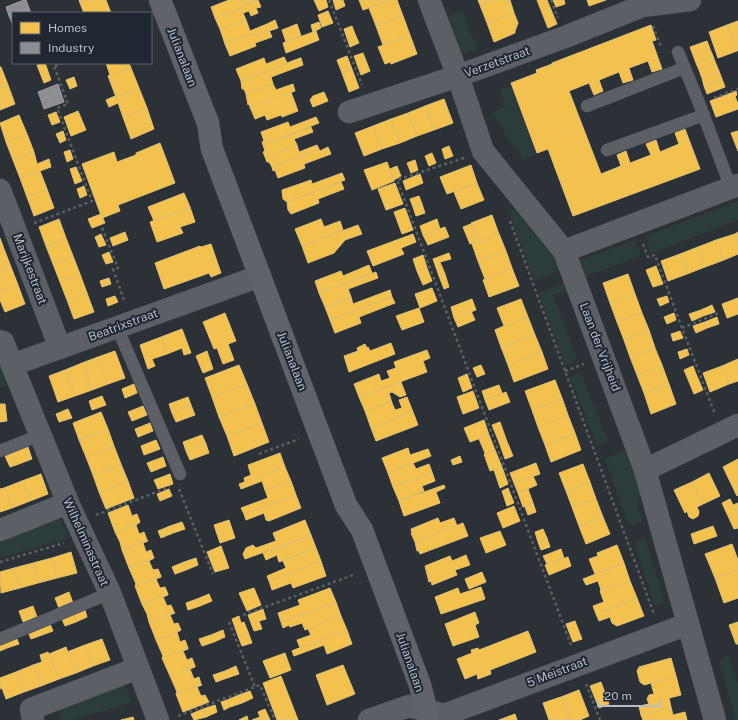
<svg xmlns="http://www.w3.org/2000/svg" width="738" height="720" viewBox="0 0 738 720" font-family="'Public Sans',sans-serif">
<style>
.green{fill:#2c3c3d}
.homes{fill:#f2c14e;stroke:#e0c072}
.industry{fill:#8d8d92;stroke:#9a9ba2}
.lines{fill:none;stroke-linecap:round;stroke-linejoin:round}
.lane-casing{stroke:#4a4d52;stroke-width:13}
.street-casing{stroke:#4a4d52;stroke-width:23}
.secondary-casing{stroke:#4a4d52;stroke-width:23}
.path{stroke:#5a5f63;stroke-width:2.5;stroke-dasharray:3 3;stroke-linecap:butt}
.lane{stroke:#5c5f65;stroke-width:12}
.street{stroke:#5c5f65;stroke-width:22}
.secondary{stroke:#606369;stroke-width:22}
.labels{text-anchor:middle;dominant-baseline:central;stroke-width:4;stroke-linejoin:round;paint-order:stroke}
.street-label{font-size:12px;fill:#b7bdc7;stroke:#202731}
</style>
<rect width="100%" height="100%" fill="#2c3137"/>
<g class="green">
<path d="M462,11L478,50L462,54L448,16Z"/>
<path d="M511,87L536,154L522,159L492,113L506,106L499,90Z"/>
<path d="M738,201V220L651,253L646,236Z"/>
<path d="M517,209L553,254L560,271L534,280L509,212Z"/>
<path d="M635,240L641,256L584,277L577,261Z"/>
<path d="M564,283L567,289L553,295L577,359L565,365L539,293Z"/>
<path d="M0,358L10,386L0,387Z"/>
<path d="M581,373L608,442L597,445L570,377Z"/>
<path d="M625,450L641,493L636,502L642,521L629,526L605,459Z"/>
<path d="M61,519L69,538L2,557L0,553V541Z"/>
<path d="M645,538L665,603L655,606L634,542Z"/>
<path d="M728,655L738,685V720H736L719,661Z"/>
<path d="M124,683L131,703L71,720H61L58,708Z"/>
</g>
<g class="homes">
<path d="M79,0H88L80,3Z"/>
<path d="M88,0H106L111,13H84L80,3Z"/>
<path d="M229,0H257L241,6L242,8L215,18L211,7Z"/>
<path d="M258,0L261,7L256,8L258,13L251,16L249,11L243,13L246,20L220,29L215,18L242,8L241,6Z"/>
<path d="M314,0H326L328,7L319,11Z"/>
<path d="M333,0H343L345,6L336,10Z"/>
<path d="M359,0H390L363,10Z"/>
<path d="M390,0H397L403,16L376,26L369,8Z"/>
<path d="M478,0H494L480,5Z"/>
<path d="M494,0H510L514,13L487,23L480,5Z"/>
<path d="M537,0H547L557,24L548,28Z"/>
<path d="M553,0H564L565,4L556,7Z"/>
<path d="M587,0H606L589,6Z"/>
<path d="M328,11L333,23L322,27L318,15Z"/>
<path d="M514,13L518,23L515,31V33L494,42L487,23Z"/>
<path d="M403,16L410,35L383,45L376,26Z"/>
<path d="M246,20L250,31L267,24L269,30L253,36L251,34L225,44L220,29Z"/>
<path d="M275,20L278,28L269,31L267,24Z"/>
<path d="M738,21V50L737,51L727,25Z"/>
<path d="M319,22L321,28L313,32L311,25Z"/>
<path d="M297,24L301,36L286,42L282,30Z"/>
<path d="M651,25L656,40L652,41L662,69L652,72L648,61L629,68L633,80L623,83L619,72L599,80L603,91L594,95L589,83L569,91L601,174L621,166L617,155L626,151L630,163L651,155L646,144L656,140L660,152L679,144L675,133L685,129L700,169L573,216L548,149L537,153L511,83L537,73L536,70L552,64V63Z"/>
<path d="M727,25L737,51L718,58L709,32Z"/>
<path d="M352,26L355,34L347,38L344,29Z"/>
<path d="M269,30L272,37L255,43L256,46L230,56L225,44L251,34L253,36Z"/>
<path d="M316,31L319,40L286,53L283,43Z"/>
<path d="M355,34L359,43L350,47L347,38Z"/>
<path d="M410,35L417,54L391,64L390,62L385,64L378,47Z"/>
<path d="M707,41L710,49L693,55L690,47Z"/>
<path d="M710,49L713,56L696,63L693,55Z"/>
<path d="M363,53L370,71L361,75L354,56Z"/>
<path d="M347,56L352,69L342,73L337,60Z"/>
<path d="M713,56L716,64L699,70L696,63Z"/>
<path d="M284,57L287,63L301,58L241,81L236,69L264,58L266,64Z"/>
<path d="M301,58L303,65L271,77L273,84L246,94L244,89H242L241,81Z"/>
<path d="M42,63H45L51,80L44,83L37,65Z"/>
<path d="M106,63H129L131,68L108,76L110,75Z"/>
<path d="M716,64L719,71L702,78L699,70Z"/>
<path d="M0,67H1L8,85L0,88Z"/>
<path d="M131,68L139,88L116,97L108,76Z"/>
<path d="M352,69L359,88L349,92L342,73Z"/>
<path d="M719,71L722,79L704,86L702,78Z"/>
<path d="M74,77L77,86L70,89L66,80Z"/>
<path d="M722,79L725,87L707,94L704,86Z"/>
<path d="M273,84L276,90L293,84L295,91L250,107L249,104L248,105L246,94Z"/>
<path d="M8,85L15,104L0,110V88Z"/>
<path d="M139,88L147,108L123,117L116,97Z"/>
<path d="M736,91L737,95L735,96L738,104V109L716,117L710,101Z"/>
<path d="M291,92L298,111L282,117L281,115L267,120L265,115L255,119L250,107Z"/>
<path d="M324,92L328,101L313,107L310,100L313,96Z"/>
<path d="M115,96L118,103L109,107L106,100Z"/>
<path d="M444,99L453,123L434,130L425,106Z"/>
<path d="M425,106L434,130L417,136L408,113Z"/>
<path d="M147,108L154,129L131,139L123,117Z"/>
<path d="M78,111L86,130L71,136L64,117Z"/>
<path d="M56,112L60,122L52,125L48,115Z"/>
<path d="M408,113L417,136L400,143L391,119Z"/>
<path d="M19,115L27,134L6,142L0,123Z"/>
<path d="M316,117L319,123L263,145L262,142L264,141L261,132L288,122L290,127Z"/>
<path d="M391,119L400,143L382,149L373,126Z"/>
<path d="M373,126L382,149L364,156L355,133Z"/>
<path d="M311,127L313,132L294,139L297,145L265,157L263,152L265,151L263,145Z"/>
<path d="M63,131L66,140L60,143L56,134Z"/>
<path d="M738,131V151L731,133Z"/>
<path d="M27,134L34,152L13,160L6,142Z"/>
<path d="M160,143L175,183L118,205L120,211L102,218L82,164L114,152L117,162L136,155V153Z"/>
<path d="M297,145L299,152L317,145L319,149L272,167L269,162H267L265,157Z"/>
<path d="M449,146L453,156L445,159L442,149Z"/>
<path d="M328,147L331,154L304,164L305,168L278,178L275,170L273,171L272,167L319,149L320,151Z"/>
<path d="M70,150L73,159L67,162L64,152Z"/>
<path d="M34,152L37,164L49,159L51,167L20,178L13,160Z"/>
<path d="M432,153L436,163L429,166L425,156Z"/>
<path d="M415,160L418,170L411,173L407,163Z"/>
<path d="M387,162L394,181L372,190L364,170Z"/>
<path d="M471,165L477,183L447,194L440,177Z"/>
<path d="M397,166L401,176L394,180L390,169Z"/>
<path d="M76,167L82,181L75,184L70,169Z"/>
<path d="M40,171L47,189L27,197L20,178Z"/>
<path d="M342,173L345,180L287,202L283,199L282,190L311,180L312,184Z"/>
<path d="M420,174L423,183L406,190L403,181Z"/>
<path d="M341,182L344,189L318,199L319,203L291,214L288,210L287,202Z"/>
<path d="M395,183L403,204L386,210L378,189Z"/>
<path d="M477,183L484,200L461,209L454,192Z"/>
<path d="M84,186L87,195L80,198L77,189Z"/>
<path d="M47,189L54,208L34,216L27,197Z"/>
<path d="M184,193L190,207L154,221L148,207Z"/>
<path d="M419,196L422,204L413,207L410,199Z"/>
<path d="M422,204L425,213L416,216L413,207Z"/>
<path d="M190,207L195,222L180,227L183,233L157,242L150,222Z"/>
<path d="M405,208L413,230L402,234L394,212Z"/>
<path d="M101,214L105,223L92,228L88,219Z"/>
<path d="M492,215L499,234L478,242L471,223Z"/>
<path d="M59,219L66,238L46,246L39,227Z"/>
<path d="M321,219L324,227L340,221L343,230L302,246L295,229Z"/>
<path d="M437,219L440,229L423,235L420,226Z"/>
<path d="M471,224L478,242L470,244L463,227Z"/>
<path d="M358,225L362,234L345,240L334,253L308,263L302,246Z"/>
<path d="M445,227L449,237L428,245L423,235Z"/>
<path d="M125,232L128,240L113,246L110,238Z"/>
<path d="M738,232V243L735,234Z"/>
<path d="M101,234L106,245L99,247L95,237Z"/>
<path d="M413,234L416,242L401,248L404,254L373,266L367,251Z"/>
<path d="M499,234L506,251L478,261L472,244Z"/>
<path d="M735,234L738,243V254L724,260L716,240Z"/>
<path d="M0,238L4,249L0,250Z"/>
<path d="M66,238L73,256L53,264L46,246Z"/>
<path d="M716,240L724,260L705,267L698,247Z"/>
<path d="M211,244L221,273L211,277L209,273L164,289L155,263L200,246L201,247Z"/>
<path d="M698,247L705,267L687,274L680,254Z"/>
<path d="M4,249L11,267L0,271V250Z"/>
<path d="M506,251L512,268L485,279L478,261Z"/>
<path d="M109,252L113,262L106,264L102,255Z"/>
<path d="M449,253L451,259L440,262L445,274L439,276L433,259Z"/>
<path d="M680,254L687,274L668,281L661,261Z"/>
<path d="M423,255L427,268L417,271L413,259Z"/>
<path d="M73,256L80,274L60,282L53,264Z"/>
<path d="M369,265L372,273L319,293L315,281L341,271L343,276Z"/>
<path d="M656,266L663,284L653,287L646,270Z"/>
<path d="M11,267L18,285L0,292V271Z"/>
<path d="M427,268L432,281L423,285L417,271Z"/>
<path d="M512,268L519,286L489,297L483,280Z"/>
<path d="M376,272L378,278L348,289L351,297L325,307L319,293Z"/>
<path d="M80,274L87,293L67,300L60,282Z"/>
<path d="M445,274L449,287L444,289L439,276Z"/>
<path d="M628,274L635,294L610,303L603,283Z"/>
<path d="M109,278L111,284L102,287L100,281Z"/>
<path d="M18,285L25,304L5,312L0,300V292Z"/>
<path d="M432,288L437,301L420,308L415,294Z"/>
<path d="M390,290L392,297L330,320L325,307L351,297L353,304Z"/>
<path d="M87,293L94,312L74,319L67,300Z"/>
<path d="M635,294L642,313L617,322L610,303Z"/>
<path d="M115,296L118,302L108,306L106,299Z"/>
<path d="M667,296L669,302L660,306L657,299Z"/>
<path d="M392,297L395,303L359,317L361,323L335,333L330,320Z"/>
<path d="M738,298V314L727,318L722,304Z"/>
<path d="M472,299L476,310L454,318L451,307Z"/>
<path d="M521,299L528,317L495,330L504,326L497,308Z"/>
<path d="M712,305L715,312L703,316L701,310Z"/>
<path d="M419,308L424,322L402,330L396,316Z"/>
<path d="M701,310L703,316L692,321L689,314Z"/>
<path d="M471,311L475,320L458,327L454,318Z"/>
<path d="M225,313L236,341L228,344L234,360L223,364L217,348L214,349L203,322Z"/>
<path d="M642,313L649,330L624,340L617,322Z"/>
<path d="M674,313L676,320L667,324L664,317Z"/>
<path d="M528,317L535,335L501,347L495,330Z"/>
<path d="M717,317L719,324L707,328L705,322Z"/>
<path d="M705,322L707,328L696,333L693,326Z"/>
<path d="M182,329L191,353L184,355L182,348L167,354L161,337Z"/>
<path d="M649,330L655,348L630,357L624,340Z"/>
<path d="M680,331L683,338L673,341L671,334Z"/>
<path d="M535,335L542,352L508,365L501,347Z"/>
<path d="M161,337L167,354L152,359L155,366L148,369L140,345Z"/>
<path d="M391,343L395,354L349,372L344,356L358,351L357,348L365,344L367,348L368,347L370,351Z"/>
<path d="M655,348L662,365L637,375L630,357Z"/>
<path d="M687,349L689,355L680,359L678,352Z"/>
<path d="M427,350L430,358L423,361L427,372L359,397L354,384L379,374L381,381L390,378L387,371L396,368L394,362Z"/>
<path d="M115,351L125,378L108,384L98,357Z"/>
<path d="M207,351L213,369L203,373L196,356Z"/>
<path d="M542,352L548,369L514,382L508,365Z"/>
<path d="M98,357L108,384L92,390L82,363Z"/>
<path d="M738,359V381L729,384L722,366Z"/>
<path d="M82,363L92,390L75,396L65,370Z"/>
<path d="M239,365L247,384L212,397L205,378Z"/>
<path d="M481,365L485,374L477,377L473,368Z"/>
<path d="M662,365L669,384L644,393L637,375Z"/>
<path d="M693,366L696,374L687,377L684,370Z"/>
<path d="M722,366L729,384L710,392L703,373Z"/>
<path d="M65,370L75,396L58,402L49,376Z"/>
<path d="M467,374L472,388L463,392L458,378Z"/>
<path d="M696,374L703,390L694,394L687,377Z"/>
<path d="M555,380L562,398L532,410L525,391Z"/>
<path d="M401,382L406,395L400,397L392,392L389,393L392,403H390L389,402L365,411L359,397Z"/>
<path d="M134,384L137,393L125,398L122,389Z"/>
<path d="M247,384L255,404L219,417L212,397Z"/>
<path d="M669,384L676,404L651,414L644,393Z"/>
<path d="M499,385L502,393L485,400L482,391Z"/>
<path d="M473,391L479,408L463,414L457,397Z"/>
<path d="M506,392L510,402L489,410L485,400Z"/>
<path d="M102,396L106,405L92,410L89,401Z"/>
<path d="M188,397L191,405L172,413L169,404Z"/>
<path d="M407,397L413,412L371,428L365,411L389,402L390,403H392L395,410L402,408L399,400Z"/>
<path d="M562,398L568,415L538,427L532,410Z"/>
<path d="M0,404H5L7,421L0,422Z"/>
<path d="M255,404L262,423L227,436L219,417Z"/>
<path d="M191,405L195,415L176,422L172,413Z"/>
<path d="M143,406L147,415L132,421L128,412Z"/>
<path d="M68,409L72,418L59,422L56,414Z"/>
<path d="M101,412L108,429L79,440L73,423Z"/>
<path d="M413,412L418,425L376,441L371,428Z"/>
<path d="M568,415L575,433L545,445L538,427Z"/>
<path d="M484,420L489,435L470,442L464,428Z"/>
<path d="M500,422L506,439L499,442L492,425Z"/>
<path d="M150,423L153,431L138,437L135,429Z"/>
<path d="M262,423L269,442L234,456L227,436Z"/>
<path d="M108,429L114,446L86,457L79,440Z"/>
<path d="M575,433L581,450L551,462L545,445Z"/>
<path d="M202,435L206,444L186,451L183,442Z"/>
<path d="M489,435L495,450L485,453L479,439Z"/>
<path d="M506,439L513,456L505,459L499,442Z"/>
<path d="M156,440L160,449L144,455L141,446Z"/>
<path d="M206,444L209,453L190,460L186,451Z"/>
<path d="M114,446L121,464L93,475L86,457Z"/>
<path d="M28,447L32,459L16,465L12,453Z"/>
<path d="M408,448L410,455L428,449L431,456L388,473L382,458Z"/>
<path d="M495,450L502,467L490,471L484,454Z"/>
<path d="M12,453L16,465L10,467L5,456Z"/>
<path d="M280,453L285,467L245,482L244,478L251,475L248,465Z"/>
<path d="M460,456L462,462L453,465L451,460Z"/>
<path d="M163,457L166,466L151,472L147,463Z"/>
<path d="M738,459V495L737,496L723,467Z"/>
<path d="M413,463L416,469L429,464L432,472L393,487L388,473Z"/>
<path d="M536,463L540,474L514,483L510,473Z"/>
<path d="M121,464L128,481L99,492L93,475Z"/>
<path d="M583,464L590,482L566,491L559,473Z"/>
<path d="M285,467L291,481L265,490L262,481L241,489L239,484Z"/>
<path d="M502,467L508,484L500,488L494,470Z"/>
<path d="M432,472L435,481L422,486L424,491L399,501L393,487Z"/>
<path d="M709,473L720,496L703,504L692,482Z"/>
<path d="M41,474L48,494L30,501L22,481Z"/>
<path d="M170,474L173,484L158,489L154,480Z"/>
<path d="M533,476L537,485L518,493L514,483Z"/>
<path d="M22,481L30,501L12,508L4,488Z"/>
<path d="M128,481L134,498L106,509L99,492Z"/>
<path d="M291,481L296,495L244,514L241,508L268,498L265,490Z"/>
<path d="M590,482L596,499L572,507L566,491Z"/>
<path d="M692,482L703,504L697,507L699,512L698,516L693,519L689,517L687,511L685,513L674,490Z"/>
<path d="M444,485L445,488L436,492L440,503L404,516L399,501Z"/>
<path d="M4,488L12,508L0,512V489Z"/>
<path d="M508,488L514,503L507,506L502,491Z"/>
<path d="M169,489L172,496L160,501L157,494Z"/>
<path d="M528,489L533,503L523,507L518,493Z"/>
<path d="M296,495L301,508L269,521L266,520L264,513L246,520L244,514Z"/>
<path d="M596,499L603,517L579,526L572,507Z"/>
<path d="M730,499L738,515V528L734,529L722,503Z"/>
<path d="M533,503L536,512L528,515L525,507Z"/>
<path d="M738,503V515L733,505Z"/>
<path d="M128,505L132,516L137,514L140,522L115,532L108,513Z"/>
<path d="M514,506L520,521L503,528L497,513Z"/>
<path d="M603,517L610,534L586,544L579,526Z"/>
<path d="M438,518L440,523L454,518L457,526L415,542L411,533H412L411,529Z"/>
<path d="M229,520L235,538L220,543L214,525Z"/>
<path d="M305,520L311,535L245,559L243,554L246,548L253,545L256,548L276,541L273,533Z"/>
<path d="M140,522L136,525L139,534L144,532L147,540L122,550L120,542L115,532Z"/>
<path d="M182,522L185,529L173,533L170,526Z"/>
<path d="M463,523L468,536L420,554L419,551H417L415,542Z"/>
<path d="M170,526L173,533L161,538L158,531Z"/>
<path d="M713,526L717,536L694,544L691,534Z"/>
<path d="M543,529L547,538L538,542L535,532Z"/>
<path d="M500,531L506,545L486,553L480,538Z"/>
<path d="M311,535L316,548L279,562L277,555L266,560L263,553Z"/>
<path d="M547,538L550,547L541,550L538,542Z"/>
<path d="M147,540L148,541L143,543L146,552L151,550L154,558L129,568L122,550Z"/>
<path d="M732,544L738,560V570L715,578L705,554Z"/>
<path d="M617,545L624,563L595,574L589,559L598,556L597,553Z"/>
<path d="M221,546L229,568L215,572L207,552Z"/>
<path d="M316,548L321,561L269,581L267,576L286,568L283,561Z"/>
<path d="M561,549L564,558L547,564L543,556Z"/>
<path d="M71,552L77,573L57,578L52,558Z"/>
<path d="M466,555L470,565L455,570L457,575L432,585L431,581L429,582L425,566L450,556L452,561Z"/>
<path d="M568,557L571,566L549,575L545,565Z"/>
<path d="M52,558L57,578L38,583L33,563Z"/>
<path d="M154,558L149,561L153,570L158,569L161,576L135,586L136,584L129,568Z"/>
<path d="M196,558L198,565L186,570L184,562Z"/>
<path d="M321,561L326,576L293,588L291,583L272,590L269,581Z"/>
<path d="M184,562L186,570L175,574L172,567Z"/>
<path d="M33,563L38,583L20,588L14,568Z"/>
<path d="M624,563L630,581L600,591L601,590L598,581L586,585L583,579Z"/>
<path d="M14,568L20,588L1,593L0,572Z"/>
<path d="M738,570V598L724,603L715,578Z"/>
<path d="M482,572L486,582L469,589L465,579Z"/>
<path d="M161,576V577L156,579L160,588L165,587L168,594L142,604L135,586Z"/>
<path d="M630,581L637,598L596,614L593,606L604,602L600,591Z"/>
<path d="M481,587L485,599L441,614L435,597L458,588L460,594Z"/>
<path d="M254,588L261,605L247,611L239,593Z"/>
<path d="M330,588L336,602L281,622L278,613L300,605L298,600Z"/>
<path d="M69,592L73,603L65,606L62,595Z"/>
<path d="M168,594V595L163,597L167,606L171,605L174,612L149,622L147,614L142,604Z"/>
<path d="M209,594L212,601L200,606L197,599Z"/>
<path d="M62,595L65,606L59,608L55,598Z"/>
<path d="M637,598L644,616L617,626L612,623L610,617L599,621L596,614Z"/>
<path d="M197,599L200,606L188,610L186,603Z"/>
<path d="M336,602L341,616L305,630L302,623L290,627L289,625L283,628L281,622Z"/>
<path d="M33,606L37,617L29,620L25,609Z"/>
<path d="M25,609L29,620L23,622L19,611Z"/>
<path d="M263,609L266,619L259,621L262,629L254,631L248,615Z"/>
<path d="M85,610L87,617L76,622L73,615Z"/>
<path d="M174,612L175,613L170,615L174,624L178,623L181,630L156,640L149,622Z"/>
<path d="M475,612L479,623L475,625L479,637L453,646L445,624Z"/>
<path d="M73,615L76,622L65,626L62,619Z"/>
<path d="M239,616L241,623L244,622L248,632L238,636L232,619Z"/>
<path d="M341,616L347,630L292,651L300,648L297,640L311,635L308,629Z"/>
<path d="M575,621L582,639L573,642L566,624Z"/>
<path d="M738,622V644H736L729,625Z"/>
<path d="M50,624L53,631L42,635L39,628Z"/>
<path d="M39,628L42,635L31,639L28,632Z"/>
<path d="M181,630L177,632L180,642L185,640L188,648L162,658L163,656L156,640Z"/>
<path d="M223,630L225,637L214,642L211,635Z"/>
<path d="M347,630L352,644L327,654L324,645L294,656L292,651Z"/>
<path d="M528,631L536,652L490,670L491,674L478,679L477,674L465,679L457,659L472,653L471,650L478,648L479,650Z"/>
<path d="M248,632L252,643L242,646L238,636Z"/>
<path d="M211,635L214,642L202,646L199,639Z"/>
<path d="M16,637L19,644L7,648L5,641Z"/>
<path d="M102,639L110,660L93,666L85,645Z"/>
<path d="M5,641L7,648L0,651V643Z"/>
<path d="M85,645L93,666L76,673L67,652Z"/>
<path d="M66,647L76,673L59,679L49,654Z"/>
<path d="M188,648V649L183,651L187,660L192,658L195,666L170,676L162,658Z"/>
<path d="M48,652L59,679L41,686L33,665L42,662L40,655Z"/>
<path d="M285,653L291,670L270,678L263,661Z"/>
<path d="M671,658L676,676L644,685L640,682L637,671L639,667Z"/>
<path d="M33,665L41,686L24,692L16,672Z"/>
<path d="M343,665L355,694L327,705L316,675Z"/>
<path d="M195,666V667L190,669L194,679L199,677L201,684L176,694L177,692L170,676Z"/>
<path d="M236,666L239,674L227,678L225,671Z"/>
<path d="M225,671L227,678L216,682L213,675Z"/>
<path d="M16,672L24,692L6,699L2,688L0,689V678Z"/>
<path d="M281,676L298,720H277L263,683Z"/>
<path d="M676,676L681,695L669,698L671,707L641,715L639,706L649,704L647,699L649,695L654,694L651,683Z"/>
<path d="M601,682L609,704L599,708L590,686Z"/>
<path d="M201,684L202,685L197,687L201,696L205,695L209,702L183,712L176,694Z"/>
<path d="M579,690L589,716L580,720H570L561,697Z"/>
<path d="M250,691L253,698L242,703L239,695Z"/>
<path d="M239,695L242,703L230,707L227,700Z"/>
<path d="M561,697L570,720H549L543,703Z"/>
<path d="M227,700L230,707L224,710L221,702Z"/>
<path d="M215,705L217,712L206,717L203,709Z"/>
<path d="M671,707L673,715L685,712L687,720H643L641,715Z"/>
<path d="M203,709L206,717L194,720L191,714Z"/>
<path d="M265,709L270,720H252L260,717L258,712Z"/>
<path d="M515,714L517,720H499Z"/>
<path d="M247,716L248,720H239Z"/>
<path d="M133,717L134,720H121Z"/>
</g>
<g class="industry">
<path d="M24,0H26L29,8L17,13H13V15L9,16L6,7Z"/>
<path d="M29,8L31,13H17Z"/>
<path d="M13,15V25L9,16Z"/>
<path d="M58,84L61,93L41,100L38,92Z"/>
<path d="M61,93L64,102L44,109L41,100Z"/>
</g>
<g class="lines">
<defs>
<g id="lane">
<path d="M678,52L699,103L731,188"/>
<path d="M587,106L684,68"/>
<path d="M607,150L704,115"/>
<path d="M117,327L180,474"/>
<path d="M0,451L40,435"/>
<path d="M0,639L110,593"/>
</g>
<g id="street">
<path d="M429,0L458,76L483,151L564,251L645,470L715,720"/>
<path d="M349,112L458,76L565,37L642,6L690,0"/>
<path d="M0,190L60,348"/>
<path d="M564,251L738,185"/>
<path d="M0,341L3,342L12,365L260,276"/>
<path d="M12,365L68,503L110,593L158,720"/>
<path d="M645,470L738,425"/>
<path d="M0,530L68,503"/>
<path d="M33,720L31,709L138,668"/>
<path d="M369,720L409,706L444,715L688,624"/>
</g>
<path id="secondary" d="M160,0L208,123L212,149L346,505L362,530L420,685L429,720"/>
</defs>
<use href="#lane" class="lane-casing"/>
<use href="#street" class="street-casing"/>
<use href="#secondary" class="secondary-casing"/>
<g class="path">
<path d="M329,0L362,85"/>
<path d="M551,0L558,18"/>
<path d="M653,26L661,47"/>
<path d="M55,66L64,63"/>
<path d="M714,98L738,89"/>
<path d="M464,158L397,180L571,645"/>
<path d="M510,221L654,614"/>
<path d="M34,223L92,201L57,108L68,104L53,63"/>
<path d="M102,228L118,268L113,269L125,303"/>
<path d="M643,244L648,257L655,255L682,328L715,414"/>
<path d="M682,328L719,313"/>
<path d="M565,371L584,364"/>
<path d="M259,454L299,439"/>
<path d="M179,489L213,574"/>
<path d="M96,515L170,487"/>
<path d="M0,562L64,543"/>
<path d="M243,615L356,574"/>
<path d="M229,622L255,687"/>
<path d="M586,684L600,720"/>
<path d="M178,716L260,685L275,720"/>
</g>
<use href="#lane" class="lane"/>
<use href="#street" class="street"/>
<use href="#secondary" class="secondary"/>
</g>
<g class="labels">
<g class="street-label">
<text transform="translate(182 57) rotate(69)">Julianalaan</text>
<text transform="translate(497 62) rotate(-20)">Verzetstraat</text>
<text transform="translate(30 269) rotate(69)">Marijkestraat</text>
<text transform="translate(123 325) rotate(-20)">Beatrixstraat</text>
<text transform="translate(600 347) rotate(69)">Laan der Vrijheid</text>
<text transform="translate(292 361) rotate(69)">Julianalaan</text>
<text transform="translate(86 542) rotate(66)">Wilhelminastraat</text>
<text transform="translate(410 662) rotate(71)">Julianalaan</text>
<text transform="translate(557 672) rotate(-21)">5 Meistraat</text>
</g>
</g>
<rect x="12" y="12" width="140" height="52" fill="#202731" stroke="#5c636d"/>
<rect x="20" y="22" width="20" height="12" fill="#f2c14e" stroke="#5c636d"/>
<text x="48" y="32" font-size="12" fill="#b7bdc7">Homes</text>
<rect x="20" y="42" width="20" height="12" fill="#8d8d92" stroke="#5c636d"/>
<text x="48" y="52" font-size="12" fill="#b7bdc7">Industry</text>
<path d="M598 700v6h62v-6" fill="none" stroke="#b7bdc7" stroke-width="2"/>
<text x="604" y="700" font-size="12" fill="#b7bdc7" stroke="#202731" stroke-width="3" paint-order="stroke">20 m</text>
</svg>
